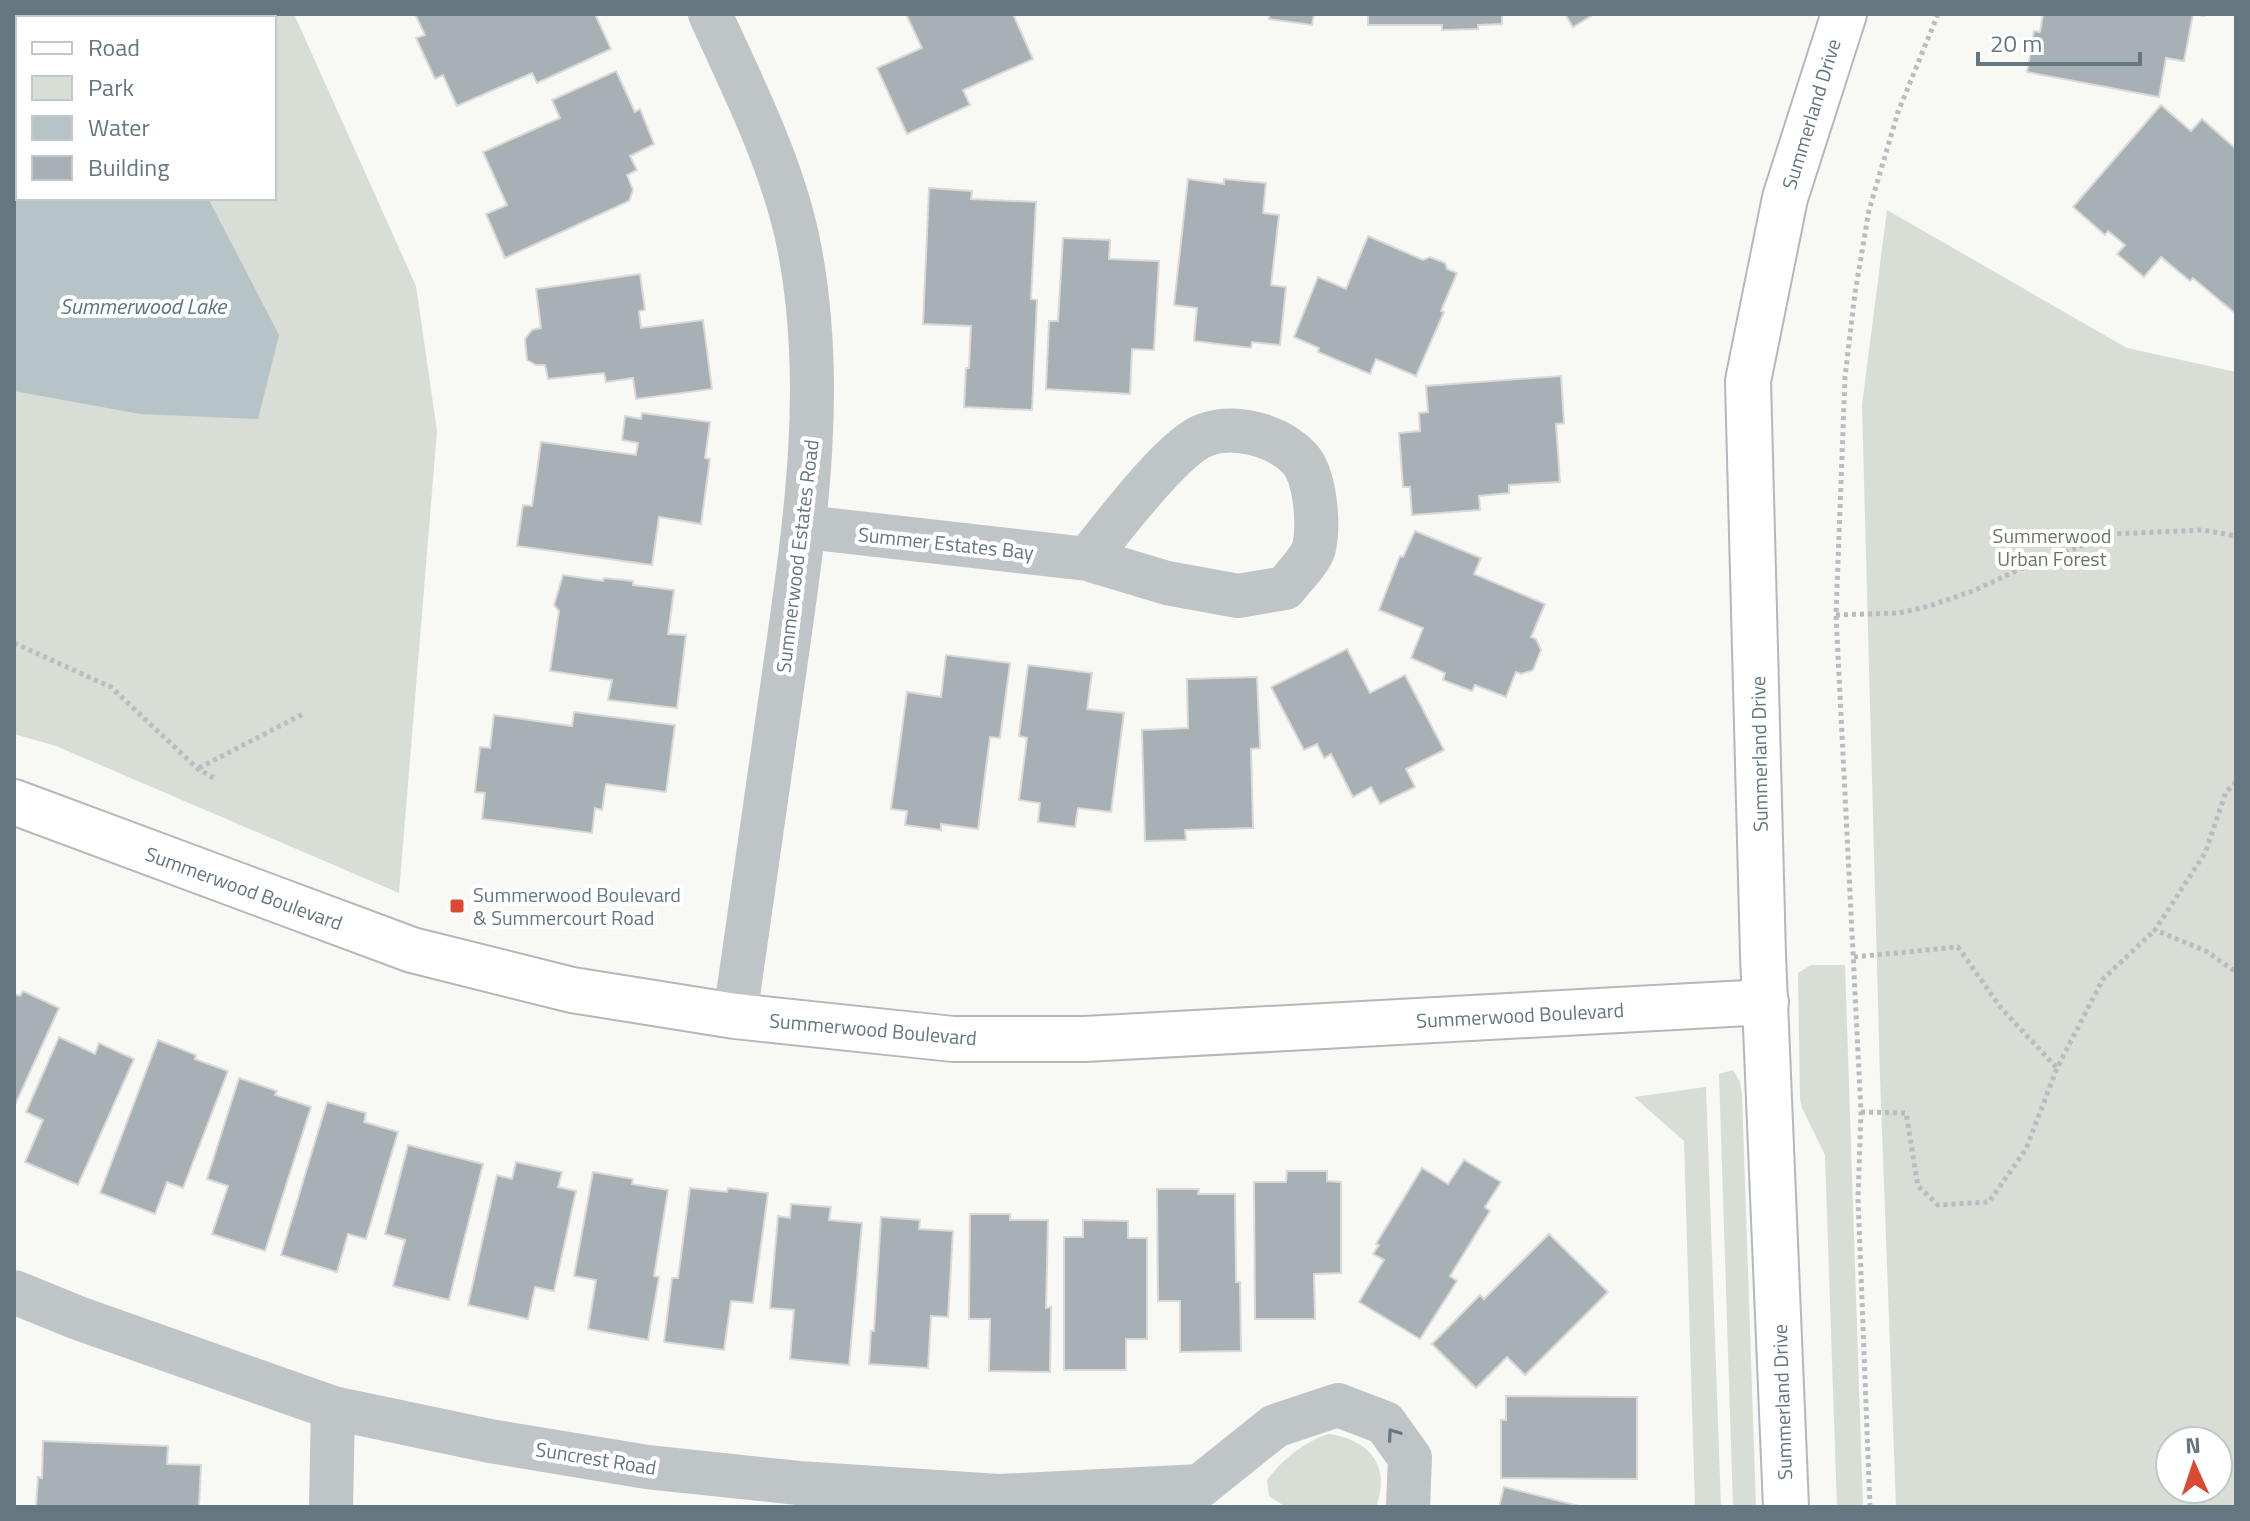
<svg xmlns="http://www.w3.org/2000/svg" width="2250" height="1521" viewBox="0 0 2250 1521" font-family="'Titillium Web',sans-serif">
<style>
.green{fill:#d8ddd5;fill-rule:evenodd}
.water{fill:#b7c4c7}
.building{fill:#a6b0b5;stroke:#dad9d8;stroke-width:2}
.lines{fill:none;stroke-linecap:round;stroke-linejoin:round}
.secondary-casing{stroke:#b2b8bc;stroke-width:48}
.path{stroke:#babdbf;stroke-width:5;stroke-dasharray:4 4;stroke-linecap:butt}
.street{stroke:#bfc4c7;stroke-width:44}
.secondary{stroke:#fff;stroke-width:44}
.oneway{stroke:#64767f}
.poi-dot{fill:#dc4931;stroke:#fff;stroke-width:3}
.labels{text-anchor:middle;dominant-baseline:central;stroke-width:8;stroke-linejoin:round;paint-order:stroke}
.street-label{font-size:20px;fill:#64767f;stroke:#fff}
.park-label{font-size:20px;fill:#687763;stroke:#fff}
.poi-label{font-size:20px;fill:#64767f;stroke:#fff;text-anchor:start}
.water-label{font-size:22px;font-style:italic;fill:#5f7579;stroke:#fff}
</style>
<rect width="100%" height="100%" fill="#f8f8f5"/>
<g class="green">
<path d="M14,14H294L416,286L437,431L399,893L56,746L14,734ZM18,18H274V198H18Z"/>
<path d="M1887,210L2127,348L2236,372V1507H1896L1880,1077L1862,405ZM2218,1441V1489H2170V1441Z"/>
<path d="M1811,965H1845L1863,1507H1837L1825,1155L1802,1108L1800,1099L1798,973Z"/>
<path d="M1733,1070L1740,1082L1742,1095L1756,1507H1733L1719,1074Z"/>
<path d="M1706,1087L1721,1507H1695L1684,1141L1634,1097Z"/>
<path d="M1329,1434C1370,1440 1391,1466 1376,1507H1286L1269,1496L1267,1480C1281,1461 1306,1440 1329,1434Z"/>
</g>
<path class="water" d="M14,14H113L115,18H18V198H208L279,335L258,419L140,414L14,391Z"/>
<g class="building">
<path d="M415,14H595L611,49L537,83L532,73L457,106L443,75L435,79L416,38L425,35Z"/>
<path d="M906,14H1013L1033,59L963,90L970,105L907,134L877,68L922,48Z"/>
<path d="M1270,14H1269H1314L1312,25L1269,19Z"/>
<path d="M1368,14H1502V24L1478,25V29L1442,30V25H1368Z"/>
<path d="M1565,14H1594L1573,27Z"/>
<path d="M2043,14H2205L2204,16L2193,14L2184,61L2166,58L2159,97L2027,72L2034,31L2040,32Z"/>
<path d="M616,71L635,112L640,109L654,144L630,156L637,170L627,175L633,190L629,201L505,258L486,214L507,205L483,152L560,118L552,100Z"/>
<path d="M2161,105L2191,131L2202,119L2236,149V314L2193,278L2190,281L2161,257L2144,277L2117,254L2125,245L2108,231L2105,235L2073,207Z"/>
<path d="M1188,179L1224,184V179L1266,183L1263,213L1279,215L1271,285L1286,287L1280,345L1252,342L1251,348L1194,341L1197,308L1174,305Z"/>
<path d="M929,188L972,191L971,199L1036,202L1031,299L1037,300L1032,410L964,407L966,368H969L971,326L923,324Z"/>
<path d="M1368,236L1423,260L1430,257L1445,263L1447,269L1457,273L1441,311L1444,312L1416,376L1376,359L1370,374L1318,352L1319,348L1294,337L1318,277L1346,289Z"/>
<path d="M1063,238L1110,240L1109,259L1159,261L1154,350L1132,349L1130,394L1046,389L1049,321H1058Z"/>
<path d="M640,274L645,310L639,311L641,328L703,320L712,389L636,399L633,378L606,382L604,373L548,379L545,365H536L527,360L525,339L532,330L541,328L536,289Z"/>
<path d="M1561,376L1564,423L1556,424L1560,482L1509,485V493L1479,496L1480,510L1412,515L1410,487H1403L1399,433L1420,431L1419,413L1428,412L1426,386Z"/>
<path d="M642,413L710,422L705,458L710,459L701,524L659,517L652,565L517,546L523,505L532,506L541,442L636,455L638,443L622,440L625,416L641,419Z"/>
<path d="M1415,531L1481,558L1474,574L1545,604L1531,637L1536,639L1541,650L1533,670L1521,674L1516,672L1506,697L1475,685L1472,691L1443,680L1445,673L1411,658L1423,628L1379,610L1400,556L1403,557Z"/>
<path d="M563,575L603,581L604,578L633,581V585L674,590L668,634L686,635L677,708L608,700L612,680L550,671L559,611L554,605Z"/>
<path d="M1347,649L1370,693L1405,675L1444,750L1406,769L1415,787L1380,804L1371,787L1353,797L1331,754L1324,758L1317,744L1304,750L1271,687Z"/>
<path d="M946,655L1010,663L1000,738L990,737L978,829L941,824V830L905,825L907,811L891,809L907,692L941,697Z"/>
<path d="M1028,665L1092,673L1087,709L1124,713L1111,812L1078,808L1075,827L1038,822L1040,803L1019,800L1027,738L1019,736Z"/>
<path d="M1257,677L1260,748L1251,749L1253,828L1185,830L1186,840L1145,841L1142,730L1188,728L1187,679Z"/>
<path d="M574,712L675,725L666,792L606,784L602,810L595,808L592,833L482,819L485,793L475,792L480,747L490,748L494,715L572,726Z"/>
<path d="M23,991L59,1008L15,1105L14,994L20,996Z"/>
<path d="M59,1037L95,1054L99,1043L134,1059L78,1185L25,1162L43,1120L26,1112Z"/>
<path d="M158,1040L196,1055L195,1059L228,1071L183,1188L167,1182L155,1214L100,1193Z"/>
<path d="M239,1078L277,1091L275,1095L311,1107L265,1251L212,1234L228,1186L207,1179Z"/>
<path d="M327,1102L366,1113L364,1122L398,1132L366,1239L348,1234L337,1272L281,1255Z"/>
<path d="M408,1145L483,1164L449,1300L393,1286L405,1240L385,1234Z"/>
<path d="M1464,1160L1501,1182L1485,1207L1490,1211L1450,1276L1457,1281L1420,1339L1359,1302L1384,1260L1373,1254L1379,1245L1376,1244L1422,1168L1448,1184Z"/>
<path d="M516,1162L562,1172L558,1187L576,1191L554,1291L535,1287L528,1319L468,1305L497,1175L512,1179Z"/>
<path d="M1287,1171H1327V1181L1341,1182V1273L1314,1274L1315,1319H1255L1254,1182H1286Z"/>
<path d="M593,1172L633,1179L632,1184L668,1190L654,1276L659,1277L648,1340L588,1329L596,1280L574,1276Z"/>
<path d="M690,1188L727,1192L728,1188L768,1193L753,1303L731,1301L724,1350L664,1342L672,1278H678Z"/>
<path d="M1157,1189H1199L1198,1194H1235L1236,1282H1240L1241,1351L1180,1352V1301H1158Z"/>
<path d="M791,1204L831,1207L829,1220L862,1223L849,1365L790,1359L794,1310L770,1308L778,1216L790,1218Z"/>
<path d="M970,1214H1010V1220H1048L1046,1308L1051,1307L1050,1372L989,1371L990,1319H969Z"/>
<path d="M881,1217L920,1220L919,1229L953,1231L948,1317L931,1316L928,1368L869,1364L871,1331H874Z"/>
<path d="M1083,1220L1128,1221V1238H1147V1339H1126V1370H1064V1237H1083Z"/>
<path d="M1549,1234L1608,1292L1525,1375L1507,1357L1476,1388L1432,1344L1480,1295L1484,1299Z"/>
<path d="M1506,1396L1637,1397V1479L1501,1478V1420H1506Z"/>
<path d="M43,1441L168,1446L167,1464L201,1465L199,1507H36L38,1477L42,1478Z"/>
<path d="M1504,1487L1583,1507H1499Z"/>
</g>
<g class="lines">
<defs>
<g id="secondary">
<path d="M14,802L412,950L572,990L735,1016L953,1039H1085L1766,1002"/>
<path d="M1786,1507L1763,955L1748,381L1785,198L1844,14"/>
</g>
</defs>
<use href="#secondary" class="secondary-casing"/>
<g class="path">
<path d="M1836,615L1899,613L1929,606L1973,591L2020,569L2113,534L2203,530L2236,536"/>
<path d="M14,643L111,687L198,769L214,778"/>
<path d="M199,768L303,714"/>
<path d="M2236,782L2226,792L2205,853L2155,930L2206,951L2236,972"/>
<path d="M1854,957L1958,947L2001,1008L2057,1068"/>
<path d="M1861,1112L1906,1113L1918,1186L1938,1205L1989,1202L2026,1149L2057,1068L2103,979L2155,930"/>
<path d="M1870,1507L1858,1198L1861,1112L1836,615L1845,377L1855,293L1869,210L1898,112L1938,14"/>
</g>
<g class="street">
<path d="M710,14C744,89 783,165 799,246C827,389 804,532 784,674C767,788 751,902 735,1016"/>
<path d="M805,527L1087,559L1167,583L1238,596L1285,588C1294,576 1310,561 1314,548C1319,525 1316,478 1300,459C1278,435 1235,424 1205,435C1173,446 1111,530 1087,559"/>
<path d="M14,1292L78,1318L333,1408L490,1441L647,1467L798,1483L999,1496L1200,1486L1275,1426L1338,1405L1385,1423L1410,1458L1408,1507"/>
<path d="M331,1507L333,1408"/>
</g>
<use href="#secondary" class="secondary"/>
</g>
<defs><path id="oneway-chevron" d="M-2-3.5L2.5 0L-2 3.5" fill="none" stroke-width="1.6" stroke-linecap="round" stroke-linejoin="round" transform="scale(2)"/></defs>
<use class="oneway" href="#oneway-chevron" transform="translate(1393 1434) rotate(-125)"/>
<rect class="poi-dot" x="449" y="898" width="16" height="16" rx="4"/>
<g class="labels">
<g class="street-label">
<text transform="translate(1811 114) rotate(-73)">Summerland Drive</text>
<text transform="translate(946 543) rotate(6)">Summer Estates Bay</text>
<text transform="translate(797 556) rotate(-83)">Summerwood Estates Road</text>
<text transform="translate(1759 754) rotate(-91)">Summerland Drive</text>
<text transform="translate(244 888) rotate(20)">Summerwood Boulevard</text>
<text transform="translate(1520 1015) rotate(-3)">Summerwood Boulevard</text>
<text transform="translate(873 1029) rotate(5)">Summerwood Boulevard</text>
<text transform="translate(1782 1402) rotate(-92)">Summerland Drive</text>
<text transform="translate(596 1458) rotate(9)">Suncrest Road</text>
</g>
<g class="park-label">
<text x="2052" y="535">Summerwood<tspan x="2052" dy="23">Urban Forest</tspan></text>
</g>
<g class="poi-label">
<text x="473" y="894">Summerwood Boulevard<tspan x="473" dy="23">&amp; Summercourt Road</tspan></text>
</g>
<g class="water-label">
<text x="143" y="306">Summerwood Lake</text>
</g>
</g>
<rect width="2250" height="1521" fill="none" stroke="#64767f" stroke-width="32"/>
<rect x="16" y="16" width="260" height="184" fill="#ffffff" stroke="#c1c8cc" stroke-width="2"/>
<rect x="32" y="42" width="40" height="12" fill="#ffffff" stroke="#c1c8cc" stroke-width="2"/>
<text x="88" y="56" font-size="24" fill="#64767f">Road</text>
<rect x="32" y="76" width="40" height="24" fill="#d8ddd5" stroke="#c1c8cc" stroke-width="2"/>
<text x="88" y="96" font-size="24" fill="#64767f">Park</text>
<rect x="32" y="116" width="40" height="24" fill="#b7c4c7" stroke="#c1c8cc" stroke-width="2"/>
<text x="88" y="136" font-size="24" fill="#64767f">Water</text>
<rect x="32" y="156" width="40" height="24" fill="#a6b0b5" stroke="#c1c8cc" stroke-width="2"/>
<text x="88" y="176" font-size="24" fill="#64767f">Building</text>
<g transform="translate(2194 1465) rotate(357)"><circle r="38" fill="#ffffff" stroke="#c1c8cc" stroke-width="2"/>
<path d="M0-6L14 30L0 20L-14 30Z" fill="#dc4931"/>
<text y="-12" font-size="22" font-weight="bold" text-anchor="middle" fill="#64767f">N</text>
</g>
<path d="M1978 52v12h162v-12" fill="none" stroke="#64767f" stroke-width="4"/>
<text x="1990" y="52" font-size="24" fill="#64767f" stroke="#ffffff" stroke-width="6" paint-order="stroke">20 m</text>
</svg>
